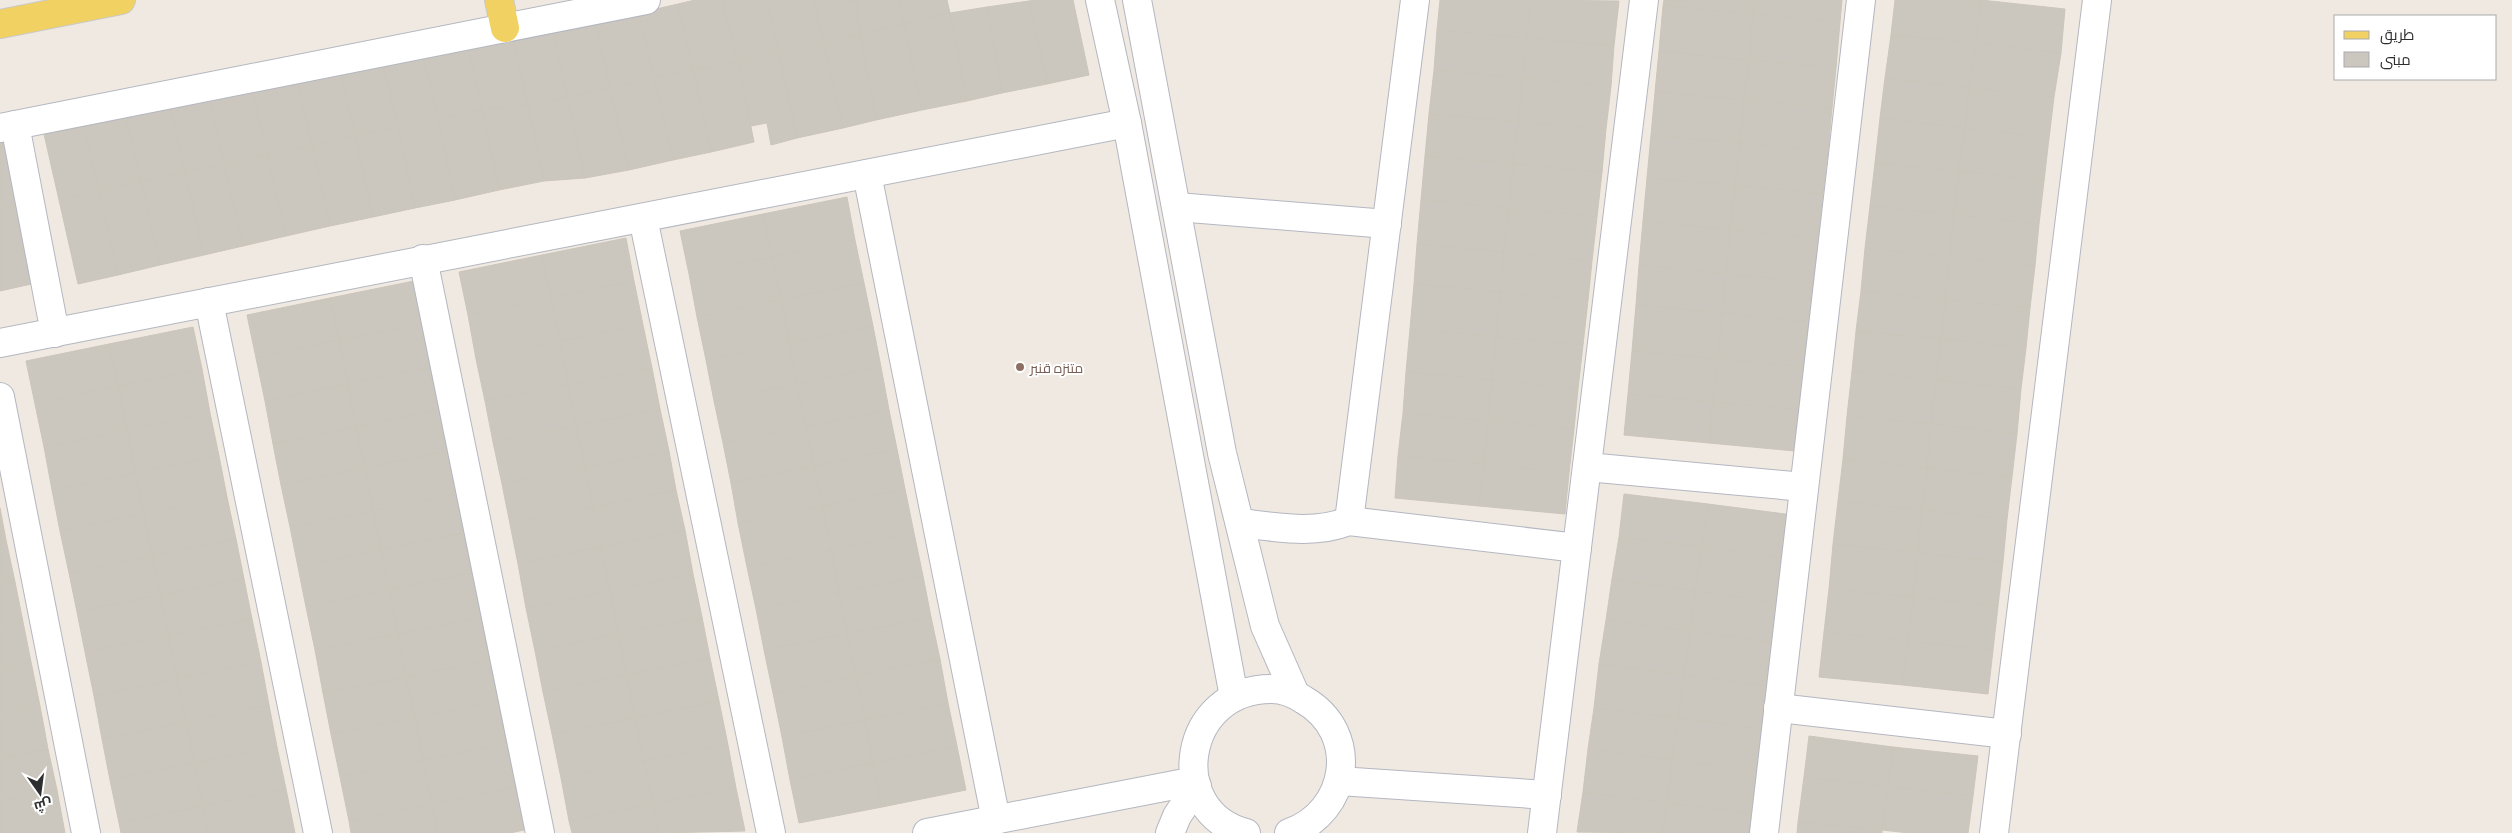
<svg xmlns="http://www.w3.org/2000/svg" width="2512" height="833" viewBox="0 0 2512 833" font-family="Barlow,Cairo,sans-serif">
<style>
.building{fill:#cbc7bf;stroke:#cbc5ba}
.lines{fill:none;stroke-linecap:round;stroke-linejoin:round}
.minor-casing{stroke:#b4b7c1;stroke-width:30}
.major-casing{stroke:#c9c9c9;stroke-width:30}
.minor{stroke:#fff;stroke-width:28}
.major{stroke:#f2d163;stroke-width:28}
.education-dot{fill:#8d6e63;stroke:#fff;stroke-width:2}
.labels{text-anchor:middle;dominant-baseline:central;stroke-width:4;stroke-linejoin:round;paint-order:stroke}
.education-label{font-size:14px;fill:#785e54;stroke:#fff;text-anchor:start}
</style>
<rect width="100%" height="100%" fill="#efe9e1"/>
<g class="building">
<path d="M695,0H722L738,62L693,70L678,4Z"/>
<path d="M722,0H767L778,51L738,62Z"/>
<path d="M767,0H814L823,42L778,51Z"/>
<path d="M814,0H856L860,34L823,42Z"/>
<path d="M856,0H899L904,24L860,34Z"/>
<path d="M899,0H947L950,13L904,24Z"/>
<path d="M1036,0H1073L1089,75L1047,84L1029,1Z"/>
<path d="M1440,0H1531L1527,38L1437,30Z"/>
<path d="M1531,0L1619,1L1614,46L1527,38Z"/>
<path d="M1664,0H1755L1753,14L1663,6Z"/>
<path d="M1755,0H1842L1840,22L1753,14Z"/>
<path d="M1895,0H1981L1976,43L1891,35Z"/>
<path d="M1981,0L2065,9L2061,53L1976,43Z"/>
<path d="M1029,1L1047,84L1002,93L987,7Z"/>
<path d="M678,4L693,70L654,78L639,13Z"/>
<path d="M1663,6L1753,14L1749,60L1659,51Z"/>
<path d="M987,7L1002,93L967,101L950,13Z"/>
<path d="M639,13L654,78L610,88L595,22Z"/>
<path d="M950,13L967,101L922,110L904,24Z"/>
<path d="M1753,14L1840,22L1836,68L1749,60Z"/>
<path d="M595,22L610,88L567,97L553,32Z"/>
<path d="M904,24L922,110L876,120L860,34Z"/>
<path d="M1437,30L1527,38L1523,78L1434,70Z"/>
<path d="M553,32L567,97L528,106L513,40Z"/>
<path d="M860,34L876,120L843,128L823,42Z"/>
<path d="M1891,35L1976,43L1969,88L1885,78Z"/>
<path d="M1527,38L1614,46L1611,86L1523,78Z"/>
<path d="M466,39L513,40L528,106L482,109Z"/>
<path d="M466,39L482,109L438,119L422,50Z"/>
<path d="M823,42L843,128L797,138L778,51Z"/>
<path d="M1976,43L2061,53L2054,97L1969,88Z"/>
<path d="M422,50L438,119L398,127L382,59Z"/>
<path d="M778,51L797,138L771,145L767,123L751,126L738,62Z"/>
<path d="M1659,51L1749,60L1744,100L1655,92Z"/>
<path d="M382,59L398,127L355,136L340,69Z"/>
<path d="M1749,60L1836,68L1832,108L1744,100Z"/>
<path d="M738,62L754,142L711,152L693,70Z"/>
<path d="M340,69L355,136L312,145L296,79Z"/>
<path d="M693,70L711,152L673,160L654,78Z"/>
<path d="M1434,70L1523,78L1518,122L1429,114Z"/>
<path d="M654,78L673,160L629,170L610,88Z"/>
<path d="M1523,78L1611,86L1606,129L1518,122Z"/>
<path d="M1885,78L1969,88L1965,128L1880,118Z"/>
<path d="M296,79L312,145L267,155L252,89Z"/>
<path d="M610,88L629,170L585,178L567,97Z"/>
<path d="M1969,88L2054,97L2049,138L1965,128Z"/>
<path d="M252,89L267,155L224,164L209,98Z"/>
<path d="M1655,92L1744,100L1740,143L1651,135Z"/>
<path d="M567,97L585,178L544,181L528,106Z"/>
<path d="M209,98L224,164L185,172L170,107Z"/>
<path d="M1744,100L1832,108L1828,151L1740,143Z"/>
<path d="M528,106L544,181L499,190L482,109Z"/>
<path d="M170,107L185,172L141,182L126,117Z"/>
<path d="M482,109L499,190L455,200L438,119Z"/>
<path d="M1429,114L1518,122L1513,164L1425,156Z"/>
<path d="M126,117L141,182L99,191L84,126Z"/>
<path d="M1880,118L1965,128L1959,171L1875,163Z"/>
<path d="M438,119L455,200L415,208L398,127Z"/>
<path d="M1518,122L1606,129L1602,172L1513,164Z"/>
<path d="M84,126L99,191L59,200L44,134Z"/>
<path d="M398,127L415,208L373,217L355,136Z"/>
<path d="M1965,128L2049,138L2044,181L1959,171Z"/>
<path d="M2,132L18,202L0,206V133Z"/>
<path d="M1651,135L1740,143L1735,185L1647,178Z"/>
<path d="M355,136L373,217L330,226L312,145Z"/>
<path d="M1740,143L1828,151L1823,194L1735,185Z"/>
<path d="M312,145L330,226L286,236L267,155Z"/>
<path d="M267,155L286,236L243,246L224,164Z"/>
<path d="M1425,156L1513,164L1509,208L1421,200Z"/>
<path d="M1875,163L1959,171L1954,215L1870,206Z"/>
<path d="M224,164L243,246L204,255L185,172Z"/>
<path d="M1513,164L1602,172L1597,217L1509,208Z"/>
<path d="M1959,171L2044,181L2039,224L1954,215Z"/>
<path d="M185,172L204,255L160,265L141,182Z"/>
<path d="M1647,178L1735,185L1730,230L1643,221Z"/>
<path d="M141,182L160,265L118,275L99,191Z"/>
<path d="M1735,185L1823,194L1818,238L1730,230Z"/>
<path d="M99,191L118,275L78,284L59,200Z"/>
<path d="M847,197L855,240L772,257L763,214Z"/>
<path d="M1421,200L1509,208L1504,252L1417,244Z"/>
<path d="M18,202L36,283L0,291V206Z"/>
<path d="M1870,206L1954,215L1950,257L1865,248Z"/>
<path d="M1509,208L1597,217L1592,261L1504,252Z"/>
<path d="M763,214L772,257L689,274L680,231Z"/>
<path d="M1954,215L2039,224L2035,266L1950,257Z"/>
<path d="M1643,221L1730,230L1726,274L1639,265Z"/>
<path d="M1730,230L1818,238L1814,283L1726,274Z"/>
<path d="M626,238L634,281L551,298L542,255Z"/>
<path d="M855,240L864,283L781,300L772,257Z"/>
<path d="M1417,244L1504,252L1500,292L1414,284Z"/>
<path d="M1865,248L1950,257L1945,300L1861,291Z"/>
<path d="M1504,252L1592,261L1588,300L1500,292Z"/>
<path d="M542,255L551,298L468,315L459,272Z"/>
<path d="M772,257L781,300L697,317L689,274Z"/>
<path d="M1950,257L2035,266L2030,308L1945,300Z"/>
<path d="M1639,265L1726,274L1722,313L1636,305Z"/>
<path d="M1726,274L1814,283L1809,322L1722,313Z"/>
<path d="M414,281L423,324L339,340L330,298Z"/>
<path d="M634,281L643,325L560,341L551,298Z"/>
<path d="M864,283L873,326L789,343L781,300Z"/>
<path d="M1414,284L1500,292L1496,337L1410,329Z"/>
<path d="M1861,291L1945,300L1941,339L1856,331Z"/>
<path d="M1500,292L1588,300L1583,345L1496,337Z"/>
<path d="M330,298L339,340L256,358L247,315Z"/>
<path d="M551,298L560,341L476,359L468,315Z"/>
<path d="M781,300L789,343L706,360L697,317Z"/>
<path d="M1945,300L2030,308L2026,348L1941,339Z"/>
<path d="M1636,305L1722,313L1718,359L1632,351Z"/>
<path d="M1722,313L1809,322L1804,367L1718,359Z"/>
<path d="M423,324L431,367L348,384L339,340Z"/>
<path d="M643,325L652,368L568,385L560,341Z"/>
<path d="M873,326L881,367L797,384L789,343Z"/>
<path d="M193,327L202,369L118,386L109,344Z"/>
<path d="M1410,329L1496,337L1492,380L1406,372Z"/>
<path d="M1856,331L1941,339L1936,380L1852,371Z"/>
<path d="M1496,337L1583,345L1578,389L1492,380Z"/>
<path d="M1941,339L2026,348L2021,389L1936,380Z"/>
<path d="M339,340L348,384L265,401L256,358Z"/>
<path d="M560,341L568,385L485,401L476,359Z"/>
<path d="M789,343L797,384L714,401L706,360Z"/>
<path d="M109,344L118,386L35,404L26,361Z"/>
<path d="M1632,351L1718,359L1713,402L1628,394Z"/>
<path d="M1718,359L1804,367L1800,410L1713,402Z"/>
<path d="M431,367L440,410L356,427L348,384Z"/>
<path d="M881,367L889,410L806,427L797,384Z"/>
<path d="M652,368L660,409L576,426L568,385Z"/>
<path d="M202,369L210,413L127,430L118,386Z"/>
<path d="M1852,371L1936,380L1931,424L1847,416Z"/>
<path d="M1406,372L1492,380L1488,421L1403,413Z"/>
<path d="M1492,380L1578,389L1574,429L1488,421Z"/>
<path d="M1936,380L2021,389L2017,434L1931,424Z"/>
<path d="M348,384L356,427L273,444L265,401Z"/>
<path d="M797,384L806,427L723,443L714,401Z"/>
<path d="M568,385L576,426L493,442L485,401Z"/>
<path d="M118,386L127,430L44,447L35,404Z"/>
<path d="M1628,394L1713,402L1709,443L1624,435Z"/>
<path d="M1713,402L1800,410L1795,451L1709,443Z"/>
<path d="M660,409L669,451L585,468L576,426Z"/>
<path d="M440,410L448,451L365,468L356,427Z"/>
<path d="M889,410L897,449L814,466L806,427Z"/>
<path d="M210,413L219,456L135,473L127,430Z"/>
<path d="M1403,413L1488,421L1484,464L1398,456Z"/>
<path d="M1847,416L1931,424L1927,468L1843,459Z"/>
<path d="M1488,421L1574,429L1569,473L1484,464Z"/>
<path d="M1931,424L2017,434L2012,477L1927,468Z"/>
<path d="M576,426L585,468L502,484L493,442Z"/>
<path d="M356,427L365,468L281,485L273,444Z"/>
<path d="M806,427L814,466L731,483L723,443Z"/>
<path d="M127,430L135,473L52,490L44,447Z"/>
<path d="M897,449L905,489L822,506L814,466Z"/>
<path d="M448,451L457,494L373,511L365,468Z"/>
<path d="M669,451L676,490L593,507L585,468Z"/>
<path d="M219,456L227,497L144,514L135,473Z"/>
<path d="M1398,456L1484,464L1479,506L1395,498Z"/>
<path d="M1843,459L1927,468L1922,510L1838,501Z"/>
<path d="M1484,464L1569,473L1565,514L1479,506Z"/>
<path d="M814,466L822,506L738,523L731,483Z"/>
<path d="M365,468L373,511L290,527L281,485Z"/>
<path d="M585,468L593,507L510,524L502,484Z"/>
<path d="M1927,468L2012,477L2007,519L1922,510Z"/>
<path d="M135,473L144,514L60,531L52,490Z"/>
<path d="M905,489L914,533L831,550L822,506Z"/>
<path d="M676,490L685,530L601,547L593,507Z"/>
<path d="M457,494L464,533L381,550L373,511Z"/>
<path d="M1624,494L1708,504L1702,547L1619,537Z"/>
<path d="M227,497L236,539L152,556L144,514Z"/>
<path d="M1838,501L1922,510L1918,553L1833,544Z"/>
<path d="M1708,504L1793,515L1787,558L1702,547Z"/>
<path d="M822,506L831,550L747,567L738,523Z"/>
<path d="M593,507L601,547L518,564L510,524Z"/>
<path d="M0,508L6,540L0,542Z"/>
<path d="M1922,510L2007,519L2003,562L1918,553Z"/>
<path d="M373,511L381,550L298,567L290,527Z"/>
<path d="M144,514L152,556L69,573L60,531Z"/>
<path d="M685,530L693,574L610,591L601,547Z"/>
<path d="M464,533L473,573L389,590L381,550Z"/>
<path d="M914,533L923,576L839,593L831,550Z"/>
<path d="M1619,537L1702,547L1695,591L1612,579Z"/>
<path d="M236,539L244,579L160,595L152,556Z"/>
<path d="M6,540L15,582L0,585V542Z"/>
<path d="M1833,544L1918,553L1913,597L1829,589Z"/>
<path d="M601,547L610,591L526,608L518,564Z"/>
<path d="M1702,547L1787,558L1780,603L1695,591Z"/>
<path d="M381,550L389,590L306,607L298,567Z"/>
<path d="M831,550L839,593L756,609L747,567Z"/>
<path d="M1918,553L2003,562L1998,606L1913,597Z"/>
<path d="M152,556L160,595L77,612L69,573Z"/>
<path d="M473,573L482,617L398,634L389,590Z"/>
<path d="M693,574L702,617L618,634L610,591Z"/>
<path d="M923,576L931,617L847,634L839,593Z"/>
<path d="M244,579L252,619L168,636L160,595Z"/>
<path d="M1612,579L1695,591L1690,631L1606,620Z"/>
<path d="M15,582L23,622L0,626V585Z"/>
<path d="M1829,589L1913,597L1908,641L1824,632Z"/>
<path d="M389,590L398,634L315,650L306,607Z"/>
<path d="M610,591L618,634L535,651L526,608Z"/>
<path d="M1695,591L1780,603L1775,643L1690,631Z"/>
<path d="M839,593L847,634L764,650L756,609Z"/>
<path d="M160,595L168,636L85,652L77,612Z"/>
<path d="M1913,597L1998,606L1993,650L1908,641Z"/>
<path d="M482,617L490,660L406,677L398,634Z"/>
<path d="M702,617L710,658L626,675L618,634Z"/>
<path d="M931,617L940,659L856,676L847,634Z"/>
<path d="M252,619L261,662L177,679L168,636Z"/>
<path d="M1606,620L1690,631L1684,675L1599,664Z"/>
<path d="M23,622L31,662L0,668V626Z"/>
<path d="M1690,631L1775,643L1768,686L1684,675Z"/>
<path d="M1824,632L1908,641L1903,685L1819,677Z"/>
<path d="M398,634L406,677L323,693L315,650Z"/>
<path d="M618,634L626,675L543,692L535,651Z"/>
<path d="M847,634L856,676L773,693L764,650Z"/>
<path d="M168,636L177,679L94,696L85,652Z"/>
<path d="M1908,641L1993,650L1988,694L1903,685Z"/>
<path d="M710,658L719,701L635,718L626,675Z"/>
<path d="M940,659L948,703L865,720L856,676Z"/>
<path d="M490,660L498,701L415,718L406,677Z"/>
<path d="M31,662L40,706L0,714V668Z"/>
<path d="M261,662L269,705L186,722L177,679Z"/>
<path d="M1599,664L1684,675L1678,718L1594,708Z"/>
<path d="M626,675L635,718L552,734L543,692Z"/>
<path d="M1684,675L1768,686L1762,729L1678,718Z"/>
<path d="M856,676L865,720L782,737L773,693Z"/>
<path d="M406,677L415,718L331,734L323,693Z"/>
<path d="M177,679L186,722L102,739L94,696Z"/>
<path d="M498,701L507,743L423,760L415,718Z"/>
<path d="M719,701L728,745L644,761L635,718Z"/>
<path d="M948,703L957,746L873,763L865,720Z"/>
<path d="M269,705L277,747L194,763L186,722Z"/>
<path d="M40,706L48,749L0,758V714Z"/>
<path d="M1594,708L1678,718L1672,760L1588,749Z"/>
<path d="M415,718L423,760L340,777L331,734Z"/>
<path d="M635,718L644,761L561,778L552,734Z"/>
<path d="M1678,718L1762,729L1757,771L1672,760Z"/>
<path d="M865,720L873,763L790,780L782,737Z"/>
<path d="M186,722L194,763L110,780L102,739Z"/>
<path d="M1809,736L1893,747L1888,787L1804,777Z"/>
<path d="M507,743L516,787L432,804L423,760Z"/>
<path d="M728,745L736,788L653,804L644,761Z"/>
<path d="M957,746L966,790L882,807L873,763Z"/>
<path d="M277,747L286,789L202,806L194,763Z"/>
<path d="M1893,747L1978,756L1973,796L1888,787Z"/>
<path d="M48,749L57,790L0,801V758Z"/>
<path d="M1588,749L1672,760L1667,803L1583,792Z"/>
<path d="M423,760L432,804L349,821L340,777Z"/>
<path d="M1672,760L1757,771L1751,813L1667,803Z"/>
<path d="M644,761L653,804L569,821L561,778Z"/>
<path d="M194,763L202,806L119,823L110,780Z"/>
<path d="M873,763L882,807L799,823L790,780Z"/>
<path d="M1804,777L1888,787L1882,830L1798,822Z"/>
<path d="M516,787L524,830L510,833H438L432,804Z"/>
<path d="M1888,787L1973,796L1968,833H1909L1882,830Z"/>
<path d="M736,788L745,831L658,833L653,804Z"/>
<path d="M286,789L295,833H208L202,806Z"/>
<path d="M57,790L65,833H0V801Z"/>
<path d="M1583,792L1667,803L1663,833L1577,832Z"/>
<path d="M1667,803L1751,813L1749,833H1663Z"/>
<path d="M432,804L438,833H351L349,821Z"/>
<path d="M653,804L658,833H572L569,821Z"/>
<path d="M202,806L208,833H121L119,823Z"/>
<path d="M1798,822L1882,830V833H1797Z"/>
</g>
<g class="lines">
<defs>
<g id="minor">
<path d="M1100,0L1127,123L1234,697"/>
<path d="M1137,0L1222,453L1265,626L1295,694"/>
<path d="M15,125L55,333"/>
<path d="M0,128L646,0"/>
<path d="M867,174L996,820"/>
<path d="M1177,207L1387,224"/>
<path d="M643,218L771,833"/>
<path d="M423,259L540,833"/>
<path d="M209,302L318,833"/>
<path d="M0,343L1127,123"/>
<path d="M0,397L86,833"/>
<path d="M1587,467L1804,487"/>
<path d="M1349,521L1415,0"/>
<path d="M1240,523C1277,527 1313,535 1349,521L1577,548"/>
<path d="M1778,708L2007,734"/>
<path d="M1339,781L1547,795"/>
<path d="M927,833L1195,781"/>
<path d="M1170,833L1177,816L1197,786"/>
<path d="M1246,833C1164,812 1182,688 1272,689C1283,689 1295,694 1304,700C1361,733 1349,812 1289,833"/>
<path d="M1542,833L1644,0"/>
<path d="M1764,833L1861,0"/>
<path d="M1994,833L2097,0"/>
</g>
<g id="major">
<path d="M499,0L505,28"/>
<path d="M0,24L121,0"/>
</g>
</defs>
<use href="#minor" class="minor-casing"/>
<use href="#major" class="major-casing"/>
<use href="#minor" class="minor"/>
<use href="#major" class="major"/>
</g>
<circle class="education-dot" cx="1020" cy="367" r="5"/>
<g class="labels">
<g class="education-label">
<text x="1030" y="367">متنزه قنبر</text>
</g>
</g>
<rect x="2334" y="15" width="162" height="65" fill="#ffffff" stroke="#ababab"/>
<rect x="2344" y="31" width="25" height="8" fill="#f2d163" stroke="#ababab"/>
<text x="2380" y="40" font-size="15" fill="#2e2e2e">طريق</text>
<rect x="2344" y="52" width="25" height="15" fill="#cbc7bf" stroke="#ababab"/>
<text x="2380" y="65" font-size="15" fill="#2e2e2e">مبنى</text>
<g transform="translate(40 793) rotate(166)" stroke="#ffffff" stroke-width="4" paint-order="stroke">
<path d="M0-4L9 19L0 12L-9 19Z" fill="#2e2e2e"/>
<text y="-8" font-size="14" font-weight="bold" text-anchor="middle" fill="#2e2e2e">ش</text>
</g>
</svg>
